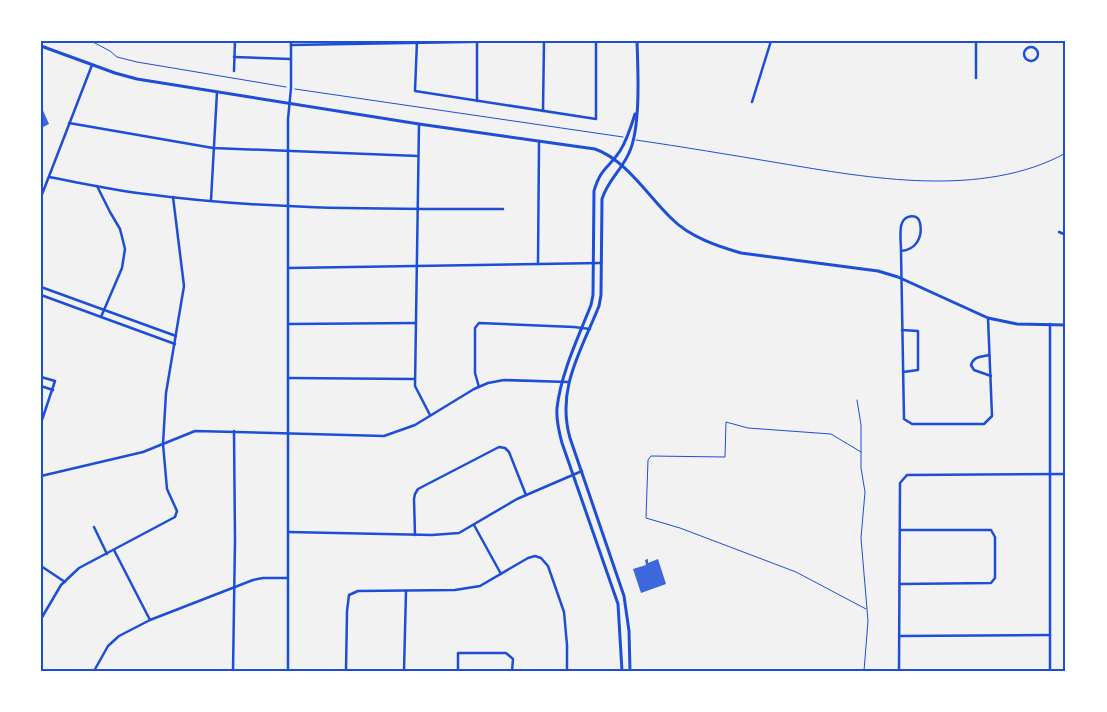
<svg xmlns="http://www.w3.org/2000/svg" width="1107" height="712" viewBox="0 0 1107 712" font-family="'PT Sans Narrow',sans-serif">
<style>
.building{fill:#3d67dc}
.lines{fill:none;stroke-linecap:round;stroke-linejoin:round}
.path{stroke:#1d4ed8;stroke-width:1}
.minor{stroke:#1d4ed8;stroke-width:2.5}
.tertiary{stroke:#1d4ed8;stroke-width:3}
.neatline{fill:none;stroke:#1d4ed8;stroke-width:2}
</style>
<rect width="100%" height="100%" fill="#f2f2f2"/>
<g class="building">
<path d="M41,106L49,124L41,128Z"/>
<path d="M648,559V563L658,559L666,584L641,593L633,569L646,565L645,560Z"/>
</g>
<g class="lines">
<g class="path">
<path d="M91,41L110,51L117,57L137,62L286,87"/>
<path d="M295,89L623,137"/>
<path d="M636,140C684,147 731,155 779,163C869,178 982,199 1066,153"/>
<path d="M857,400L861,425V468L865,492L861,538L868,621L864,671"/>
<path d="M861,452L831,434L748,428L726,422L725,457L651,456L648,460L646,518L680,528L796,572L866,609"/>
</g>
<g class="minor">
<path d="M417,41L415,91L596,119V41"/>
<path d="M291,45L522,41"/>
<circle cx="1031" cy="54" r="7"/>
<path d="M234,57L291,59"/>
<path d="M234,71L235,41"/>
<path d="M976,78V41"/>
<path d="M477,101V41"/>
<path d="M752,102L771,41"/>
<path d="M543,111L544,41"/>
<path d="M69,123L213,148L418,156"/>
<path d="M419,124L415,386L430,415"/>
<path d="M49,177C81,183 113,190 146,194C264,210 384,209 503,209"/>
<path d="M97,186L110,212L120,229L125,249L122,268L101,317"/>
<path d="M41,197L92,65"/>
<path d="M211,200L217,92"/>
<path d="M1059,232L1066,235"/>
<path d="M901,251C916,250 923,237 920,223C918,213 905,215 902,223C899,230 901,242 901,251L904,419L912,424H984L992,416L988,318"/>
<path d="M538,264L539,142"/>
<path d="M288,268L600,263"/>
<path d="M41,287L176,336"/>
<path d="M41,295L175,344"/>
<path d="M288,324L416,323"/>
<path d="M902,330L918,331V370L903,372"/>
<path d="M989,355C981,357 974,356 971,365L974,370L991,376"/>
<path d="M41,377L55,381L41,423"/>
<path d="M288,378L415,379"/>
<path d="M41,386L53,390"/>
<path d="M479,387L475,373V328L479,323L574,327L590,329"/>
<path d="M41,476L143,452L195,431L384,436L415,425L474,389L488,383L504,380L568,382"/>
<path d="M474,525L501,574"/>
<path d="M94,527L107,554"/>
<path d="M288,532L432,535L459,533L517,499L582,471"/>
<path d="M415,535L414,499L415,494L418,489L499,447L505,448L509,452L526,495"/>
<path d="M114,550L150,620"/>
<path d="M41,566L65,582"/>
<path d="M900,584L991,583L995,578V537L991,530H900"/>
<path d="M41,619L61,585L79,568L175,517L177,511L167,489L163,444L166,393L184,286L173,197"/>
<path d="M900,636L1049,635"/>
<path d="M94,671L108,646L119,636L150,620L253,580L263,578H288"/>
<path d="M233,671L235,540L234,431"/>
<path d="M288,671V119L291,88V41"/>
<path d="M346,671L347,611L349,595L358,591L455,590L480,586L528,558L535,556L541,558L548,566L564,612L567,645V671"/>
<path d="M404,671L406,591"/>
<path d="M458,671V653H506L513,659L512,671"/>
<path d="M899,671L900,483L907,475L1066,474"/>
<path d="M1050,671V324"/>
</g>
<g class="tertiary">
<path d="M41,46L115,73L137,79L419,124L595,149C625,159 649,197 672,219C690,237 717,246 741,253L878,271L898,277L988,318L1017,324L1066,325"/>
<path d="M622,671L618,604L562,443C559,432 556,420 557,408C561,373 578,338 591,305L593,295L594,191C601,167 609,168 620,151C627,140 631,127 635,114"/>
<path d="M630,671L629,631L624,596L570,438C556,389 581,351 599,306L601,295L602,199C608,180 621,171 629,153C641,128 638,70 637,41"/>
</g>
</g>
<rect width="1107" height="712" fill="none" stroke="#ffffff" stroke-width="85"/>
<rect x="42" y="42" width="1022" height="628" class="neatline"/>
</svg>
